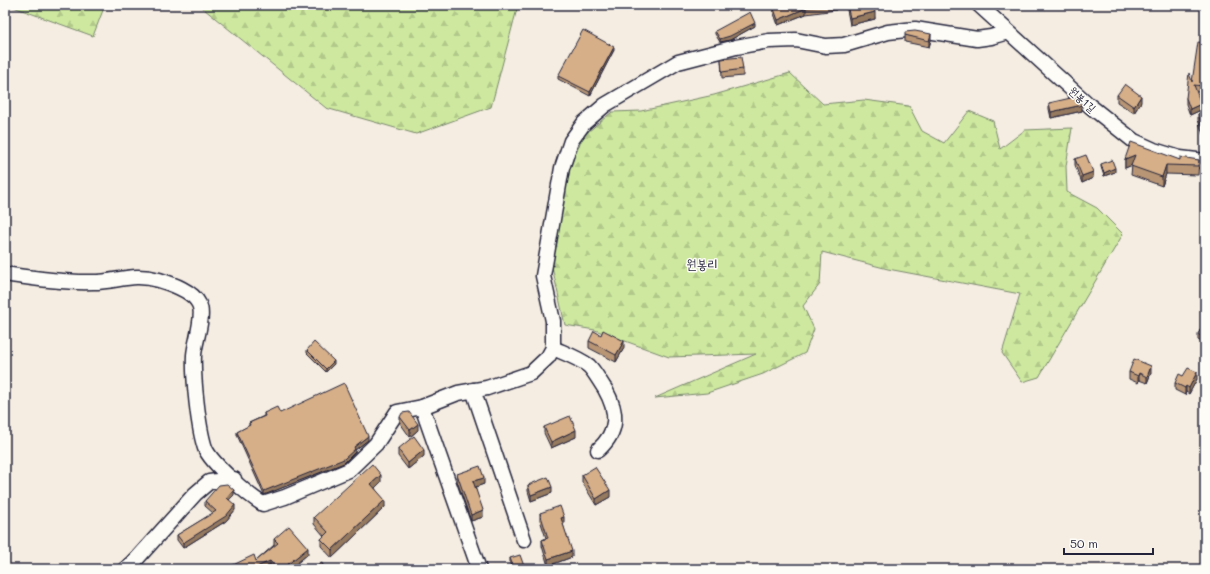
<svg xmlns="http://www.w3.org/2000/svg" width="1210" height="574" viewBox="0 0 1210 574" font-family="Mali,'Poor Story',sans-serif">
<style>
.forest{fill:url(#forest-firs);stroke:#78866d}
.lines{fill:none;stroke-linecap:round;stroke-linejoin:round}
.street-casing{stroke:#22223b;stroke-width:17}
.street{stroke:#fdfcf7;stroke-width:14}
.wall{fill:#b89675;stroke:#22223b}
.shaded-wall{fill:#967a5f;stroke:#22223b}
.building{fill:#d6af88;stroke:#22223b}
.labels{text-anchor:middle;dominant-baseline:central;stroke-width:3;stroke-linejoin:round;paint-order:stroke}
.street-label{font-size:11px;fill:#22223b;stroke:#fdfcf7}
.quarter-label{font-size:13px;fill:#22223b;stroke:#fdfcf7}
</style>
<defs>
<pattern id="forest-firs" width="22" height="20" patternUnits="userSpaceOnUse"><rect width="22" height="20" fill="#cee99f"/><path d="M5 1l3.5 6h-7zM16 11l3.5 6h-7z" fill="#b1c88a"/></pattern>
</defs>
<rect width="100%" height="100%" fill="#f5ede1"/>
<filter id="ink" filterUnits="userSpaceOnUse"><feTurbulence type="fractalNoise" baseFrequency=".025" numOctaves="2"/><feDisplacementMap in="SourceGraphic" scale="8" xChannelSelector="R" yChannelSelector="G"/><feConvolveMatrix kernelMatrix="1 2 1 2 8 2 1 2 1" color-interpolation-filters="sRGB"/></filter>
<g filter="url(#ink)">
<g class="forest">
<path d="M8,5H105L93,36Z"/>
<path d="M199,5H518L491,107L416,134L326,108Z"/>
<path d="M790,73L823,104L864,100L909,106L922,131L944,143L969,111L993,121L1000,149L1025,130L1072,128L1066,166L1067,192L1097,208L1123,234L1039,377L1022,382L1002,353L1020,294L888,269L822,252L820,284L803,306L814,329L805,353L763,374L707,393L655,398L756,354L669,357L595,330L565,325L551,262L570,167L583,136L612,112L641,111L714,95Z"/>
</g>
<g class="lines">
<defs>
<g id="street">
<path d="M979,5L1090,106L1134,141L1154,150L1180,158L1205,161"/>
<path d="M11,275C38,279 66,283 93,282C118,282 132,272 159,280C172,284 193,291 199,304C205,316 195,341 194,355C193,377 198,427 205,448C211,463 249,496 263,504L285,497L349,470L376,444L397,412L422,407L458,393L487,388L531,373L548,357L553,348V321L543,276L562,168L571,141L584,123L605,105L678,62L736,47L769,41L796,40L826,46L844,45L888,32L915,29L977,39L991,37L1008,32"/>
<path d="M553,348C564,353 579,358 589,366C595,372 600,382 605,389C618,412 619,431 598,450"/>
<path d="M473,390L524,540"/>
<path d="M422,407L479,569"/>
<path d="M125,569L133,563L195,494L209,482L234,479"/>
</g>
</defs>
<use href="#street" class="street-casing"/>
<use href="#street" class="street"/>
</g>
<g class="wall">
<path d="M774,5H836V10L806,14L778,25L773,11V6Z"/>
<path d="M846,5H873L875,19L850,25Z"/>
<path d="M755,26L730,40L720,42L715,34V31Z"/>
<path d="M905,35L931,40L929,47L905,42Z"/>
<path d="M1205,43L1203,92H1196L1201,110L1190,115L1186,104V98L1192,82Z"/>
<path d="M614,50L590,96L558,79V76Z"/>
<path d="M721,59L743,69V76L722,78Z"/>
<path d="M1117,95L1141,102L1134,113L1117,102Z"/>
<path d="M1049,103L1082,111L1051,118L1049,109Z"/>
<path d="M1205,111L1204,137L1198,120V114Z"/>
<path d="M1075,159L1093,178L1082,183L1075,165Z"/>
<path d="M1125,159L1180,160H1199L1198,175L1166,174L1162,186L1131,175L1132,165L1125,168Z"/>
<path d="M1101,164L1115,172L1104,176L1101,167Z"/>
<path d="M1205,322V344L1198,340V334Z"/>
<path d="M601,335L624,348L616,362L589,348V341Z"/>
<path d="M307,350L334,364L326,372L307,353Z"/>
<path d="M1129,372L1151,373L1147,383L1139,380L1138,383L1129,379Z"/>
<path d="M1183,376L1197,379L1189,394L1186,392L1185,395L1175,390V383Z"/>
<path d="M264,413H280L368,440L355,450V452L344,463L264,495L237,435V432L249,426V423L264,416Z"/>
<path d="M400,417L418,430L410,437L400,423Z"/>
<path d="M544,427L576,437L551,448L544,433Z"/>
<path d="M398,449L424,456L408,469L398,456Z"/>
<path d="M457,474L484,484L475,487L483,517L471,521L457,481Z"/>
<path d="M582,475L610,497L596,505L582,482Z"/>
<path d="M381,482L375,488L385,507L332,558L321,546V539L324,536L314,524V517Z"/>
<path d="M528,485L552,493L531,501L528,491Z"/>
<path d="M234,495L229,500L235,510L226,521L183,548L177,540V535L213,513L205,506V501Z"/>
<path d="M540,513L564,524H563L572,557L548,566L542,546V540L546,538L540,520Z"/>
<path d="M274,539L308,554L290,569H272L270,567L265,569H231V566L256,561L274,545Z"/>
<path d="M510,558L525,569H512L510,564Z"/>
</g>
<g class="shaded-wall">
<path d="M806,8V14L778,25V20Z"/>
<path d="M875,12V19L850,25V18Z"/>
<path d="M755,23V26L730,40L720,42V39Z"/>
<path d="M931,34V40L929,47V41Z"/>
<path d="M614,47V50L590,96V92Z"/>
<path d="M1141,96V102L1134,113V107Z"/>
<path d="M1201,104V110L1190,115V109Z"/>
<path d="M1082,105V111L1051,118V112Z"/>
<path d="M1205,130V137H1204V131Z"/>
<path d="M1135,155V164L1125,168V159Z"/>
<path d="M1166,165V174L1162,186V177Z"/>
<path d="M1115,168V172L1104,176V173Z"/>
<path d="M1093,172V178L1082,183V176Z"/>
<path d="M624,341V348L616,362V355Z"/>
<path d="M334,361V364L326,372V369Z"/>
<path d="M1151,366V373L1147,383V377Z"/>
<path d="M1197,372V379L1189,394V388Z"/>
<path d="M1139,373V380L1138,383V376Z"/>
<path d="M1186,386V392L1185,395V388Z"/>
<path d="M418,424V430L410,437V430Z"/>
<path d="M576,430V437L551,448V442Z"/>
<path d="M368,436V440L355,450V452L344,463L264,495V491L354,447Z"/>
<path d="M424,450V456L408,469V463Z"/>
<path d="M381,475V482L371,492V484Z"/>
<path d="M484,478V484L473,488V481Z"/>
<path d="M552,487V493L531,501V495Z"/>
<path d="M234,490V495L227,502V498Z"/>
<path d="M610,490V497L596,505V499Z"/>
<path d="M385,500V507L332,558V550Z"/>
<path d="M235,505V510L226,521L183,548V543Z"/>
<path d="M483,510V517L471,521V515Z"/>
<path d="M564,517V524L561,525V518Z"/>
<path d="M308,548V554L290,569H282Z"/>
<path d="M572,551V557L548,566V559Z"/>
<path d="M270,561V567L265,569H252Z"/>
</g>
<g class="building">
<path d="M774,5H830L806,8L778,20L773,6Z"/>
<path d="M847,5H873L875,12L850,18Z"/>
<path d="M750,12L755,23L730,36L720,39L715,31Z"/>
<path d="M583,30L614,47L590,92L558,76Z"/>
<path d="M915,31L931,34L929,41L905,35V32Z"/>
<path d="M1198,42L1205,43V67L1203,86L1194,85L1201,104L1190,109L1186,98L1189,73L1192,82Z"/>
<path d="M741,57L743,69L722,72L721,59Z"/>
<path d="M1125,84L1141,96L1134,107L1117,95Z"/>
<path d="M1075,97L1081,103L1082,105L1051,112L1049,103Z"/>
<path d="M1205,111V130L1204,131L1198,114Z"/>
<path d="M1131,142L1180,160V157L1199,160L1198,166L1166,165L1162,177L1131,166L1135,155L1125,159Z"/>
<path d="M1086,155L1093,172L1082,176L1075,159Z"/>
<path d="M1112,160L1115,168L1104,173L1101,164Z"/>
<path d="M1205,322V339L1198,334Z"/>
<path d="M603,330L624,341L616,355L589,341L594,331L601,335Z"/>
<path d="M314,342L334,361L326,369L307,350Z"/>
<path d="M1134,359L1151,366L1147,377L1139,373L1138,376L1129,372Z"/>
<path d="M1188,368L1197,372L1189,388L1186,386L1185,388L1175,383L1179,374L1183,376Z"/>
<path d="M344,383L368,436L354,447L355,449L344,459L264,491L237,432L250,425L249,423L265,416L264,413L277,407L280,413Z"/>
<path d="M409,412L418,424L410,430L400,417L402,413Z"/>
<path d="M570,416L576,430L551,442L544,427Z"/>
<path d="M414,436L424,450L408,463L398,449Z"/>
<path d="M372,464L381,475L371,484L385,500L332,550L321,539L328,532L314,517Z"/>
<path d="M480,466L484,478L473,481L483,510L471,515L457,474Z"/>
<path d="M595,467L610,490L596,499L582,475Z"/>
<path d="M548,477L552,487L531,495L528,485Z"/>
<path d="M227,484L234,490L227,498L235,505L226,516L183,543L177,535L216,511L205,501L219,485Z"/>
<path d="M560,506L564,517L561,518L572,551L548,559L542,540L548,538L540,513Z"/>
<path d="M289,526L308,548L282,569H277L270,561L252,569H232L231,566L254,555L256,561L278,543L274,539Z"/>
<path d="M520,555L525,569H514L510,558Z"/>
<path d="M322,563L325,569H312Z"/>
</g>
</g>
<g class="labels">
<g class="street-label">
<text transform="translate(1083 99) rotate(42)">원봉1길</text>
</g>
<g class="quarter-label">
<text x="702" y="263">원봉리</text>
</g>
</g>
<rect width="1210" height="574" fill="none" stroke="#fdfcf7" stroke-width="20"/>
<rect x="10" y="10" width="1190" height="554" fill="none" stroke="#22223b" stroke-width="1.5" filter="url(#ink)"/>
<path d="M1064 548v6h89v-6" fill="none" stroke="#22223b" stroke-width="2"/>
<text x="1070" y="548" font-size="12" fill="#22223b" stroke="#fdfcf7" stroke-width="3" paint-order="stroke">50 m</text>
</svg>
